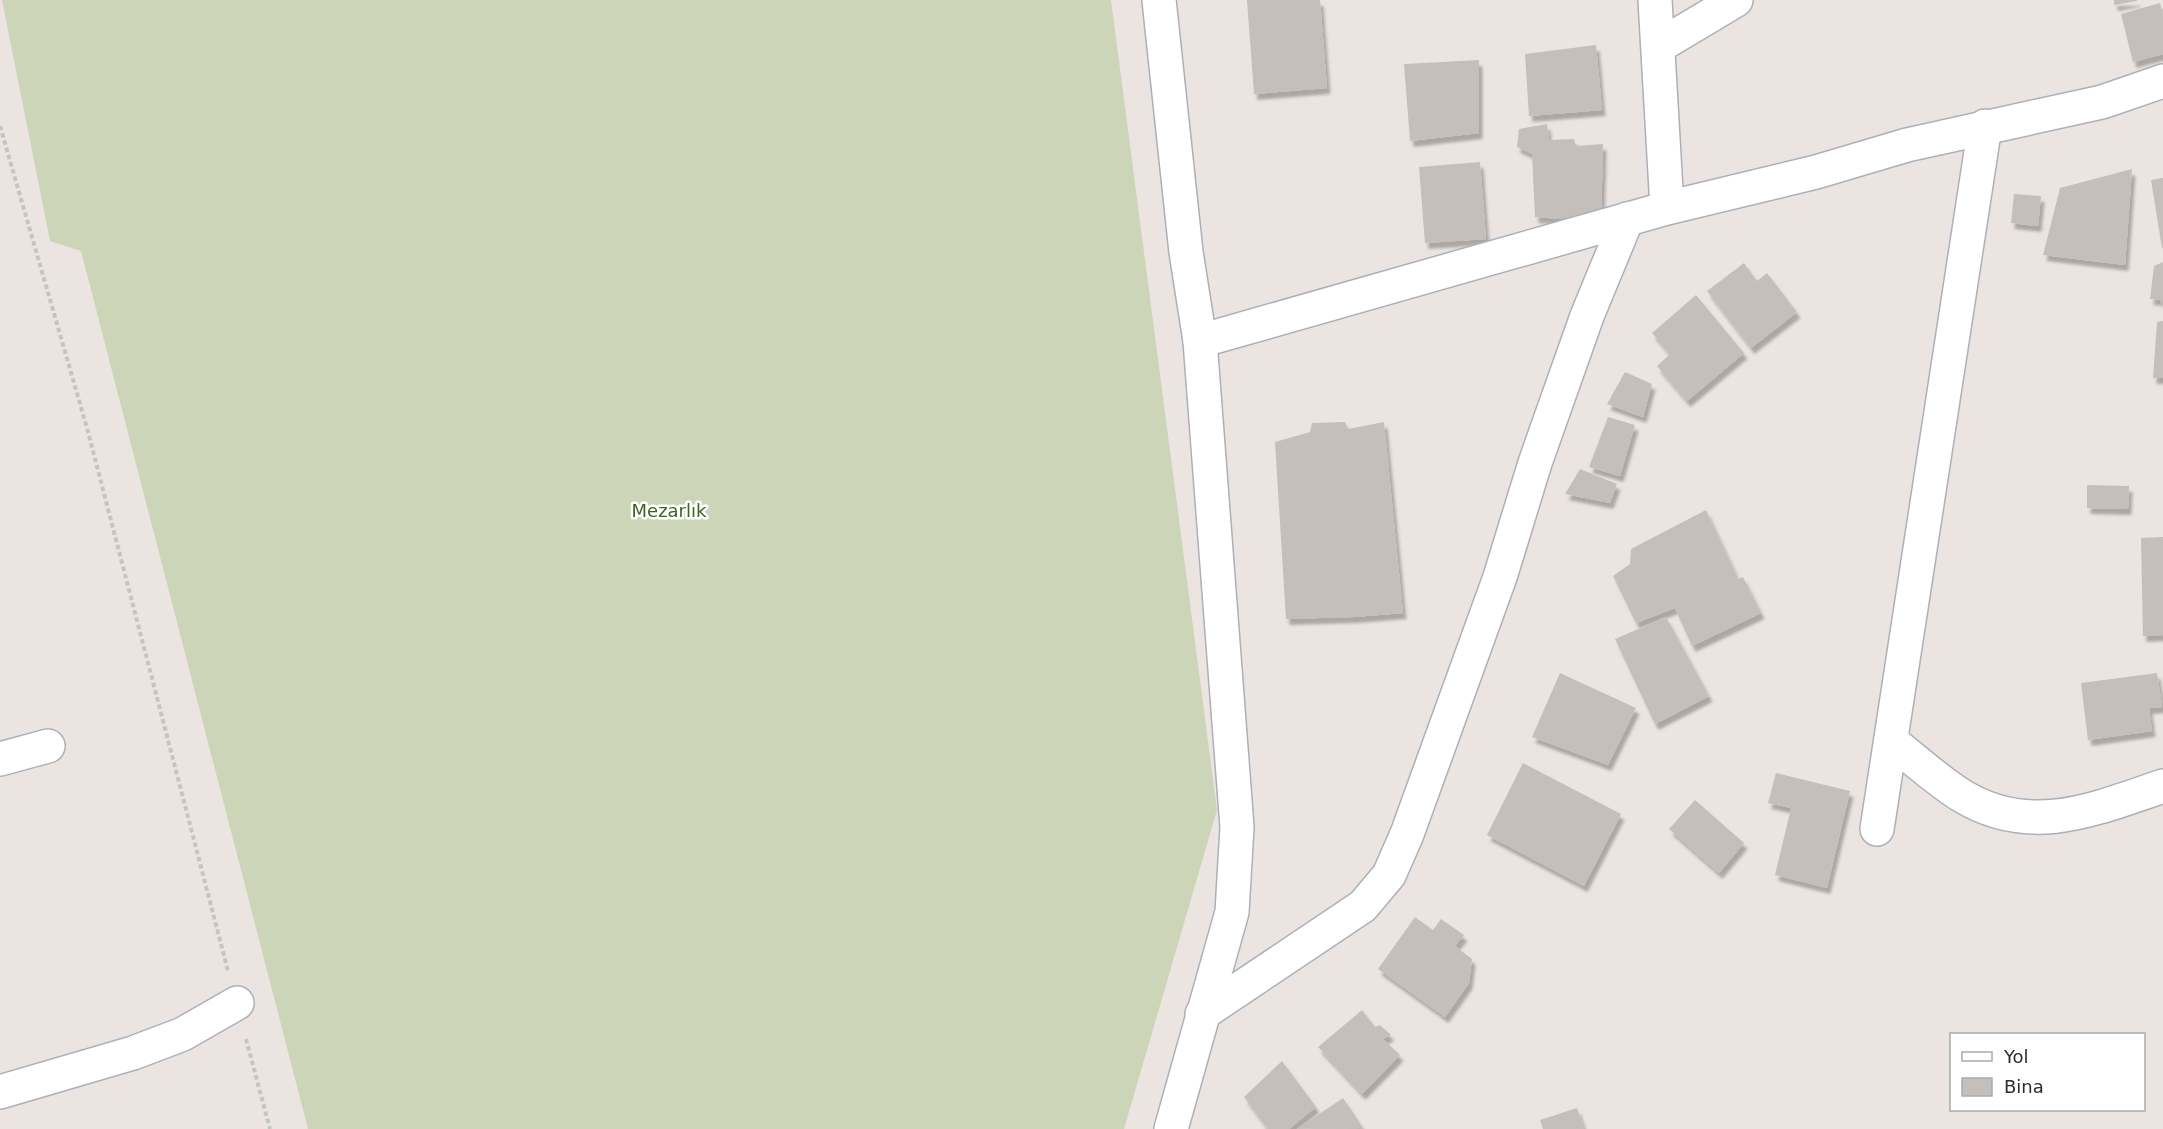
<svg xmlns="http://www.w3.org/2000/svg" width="2163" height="1129" viewBox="0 0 2163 1129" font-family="'DejaVu Sans',sans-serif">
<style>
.cemetery{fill:#ccd5b8}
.building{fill:#c5bfbb;filter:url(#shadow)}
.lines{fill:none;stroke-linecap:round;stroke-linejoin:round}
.minor-casing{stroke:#acb0b7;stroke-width:36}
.path{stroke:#c4c4c4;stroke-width:4;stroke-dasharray:4.5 3;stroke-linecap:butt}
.minor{stroke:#fff;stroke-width:33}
.labels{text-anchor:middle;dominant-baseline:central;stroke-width:5;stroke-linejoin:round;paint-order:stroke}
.park-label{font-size:18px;fill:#3c6420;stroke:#fff}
</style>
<defs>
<filter id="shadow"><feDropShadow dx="3.5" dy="6" stdDeviation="1.5" flood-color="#0004"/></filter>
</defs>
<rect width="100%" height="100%" fill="#ece4e0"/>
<path class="cemetery" d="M2,0H1111L1217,810L1124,1129H308L81,251L50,241Z"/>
<g class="building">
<path d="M1247,0H1320L1327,88L1254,94Z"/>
<path d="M2114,0H2137V1L2114,5Z"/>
<path d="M2160,3L2163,16V54L2133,62L2121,14Z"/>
<path d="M1596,45L1602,110L1529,116L1525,54Z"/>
<path d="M1479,60V133L1410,141L1404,64Z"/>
<path d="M1547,124L1549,140L1574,139L1576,146L1603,144L1601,222L1535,217L1532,154L1517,147L1519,129Z"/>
<path d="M1480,162L1486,239L1425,243L1419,167Z"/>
<path d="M2132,169L2125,265L2043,255L2060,188Z"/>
<path d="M2163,178V248H2162L2151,180Z"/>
<path d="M2014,194L2041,196L2038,226L2011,223Z"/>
<path d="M2163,262V307L2160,300L2150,299L2154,266Z"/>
<path d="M1744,263L1757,281L1767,273L1797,312L1751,348L1707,291Z"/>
<path d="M1696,295L1744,353L1687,401L1657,366L1670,354L1652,333Z"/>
<path d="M2163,321V378H2153L2157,322Z"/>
<path d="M1625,372L1652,384L1643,417L1607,404Z"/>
<path d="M1608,417L1635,425L1620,476L1589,467Z"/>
<path d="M1345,422L1348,429L1384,422L1403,613L1354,617L1286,619L1275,442L1310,432L1312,423Z"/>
<path d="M1580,469L1617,484L1610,503L1565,494Z"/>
<path d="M2087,485L2129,486L2128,509L2087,508Z"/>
<path d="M1706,510L1738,579L1743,577L1761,613L1692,646L1675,608L1636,623L1613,576L1630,564L1631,549Z"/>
<path d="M2163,537V635L2143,636L2141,538Z"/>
<path d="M1666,617L1709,696L1655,724L1615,639Z"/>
<path d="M1560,673L1636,708L1608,765L1532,737Z"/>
<path d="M2157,673L2162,707L2149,708L2152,731L2088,740L2081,683Z"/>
<path d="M1523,763L1621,814L1584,886L1487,835Z"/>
<path d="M1776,773L1850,791L1827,888L1775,875L1791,808L1768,803Z"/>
<path d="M1695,800L1744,843L1719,873L1669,829Z"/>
<path d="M1415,917L1433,930L1441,919L1464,935L1455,946L1472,959L1469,983L1445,1017L1378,969Z"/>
<path d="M1362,1010L1375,1027L1380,1025L1391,1035L1383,1039L1400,1055L1362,1094L1318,1047Z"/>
<path d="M1282,1061L1316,1107L1289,1129H1268L1244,1097Z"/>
<path d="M1343,1098L1363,1128L1297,1129Z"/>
<path d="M1577,1108L1584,1129H1543L1540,1120Z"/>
</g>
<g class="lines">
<defs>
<g id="minor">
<path d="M1159,0L1186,252L1200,341L1237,827L1232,912L1171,1129"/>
<path d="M1655,0L1667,208"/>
<path d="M1659,46L1736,0"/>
<path d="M1200,341L1667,208L1816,172L1907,145L2102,102L2163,81"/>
<path d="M1891,741C1913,758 1940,783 1964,797C2032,837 2095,809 2163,786"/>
<path d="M0,759L48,746"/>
<path d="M1877,829L1985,126"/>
<path d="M1202,1014L1363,906L1389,875L1407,834L1500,577L1535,463L1587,316L1627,219"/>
<path d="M0,1092L133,1053L183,1034L237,1003"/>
</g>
</defs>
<use href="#minor" class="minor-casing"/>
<g class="path">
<path d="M0,126L87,428L228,971"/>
<path d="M246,1039L270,1129"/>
</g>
<use href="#minor" class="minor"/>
</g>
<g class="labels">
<g class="park-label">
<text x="669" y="510">Mezarlık</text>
</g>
</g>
<rect x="1950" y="1033" width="195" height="78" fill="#ffffff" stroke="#ababab" stroke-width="1.5"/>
<rect x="1962" y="1052" width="30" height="9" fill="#ffffff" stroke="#ababab" stroke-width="1.5"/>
<text x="2004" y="1063" font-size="18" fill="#2c2c2c">Yol</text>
<rect x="1962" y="1078" width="30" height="18" fill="#c5bfbb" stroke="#ababab" stroke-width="1.5"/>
<text x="2004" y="1093" font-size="18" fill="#2c2c2c">Bina</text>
</svg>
